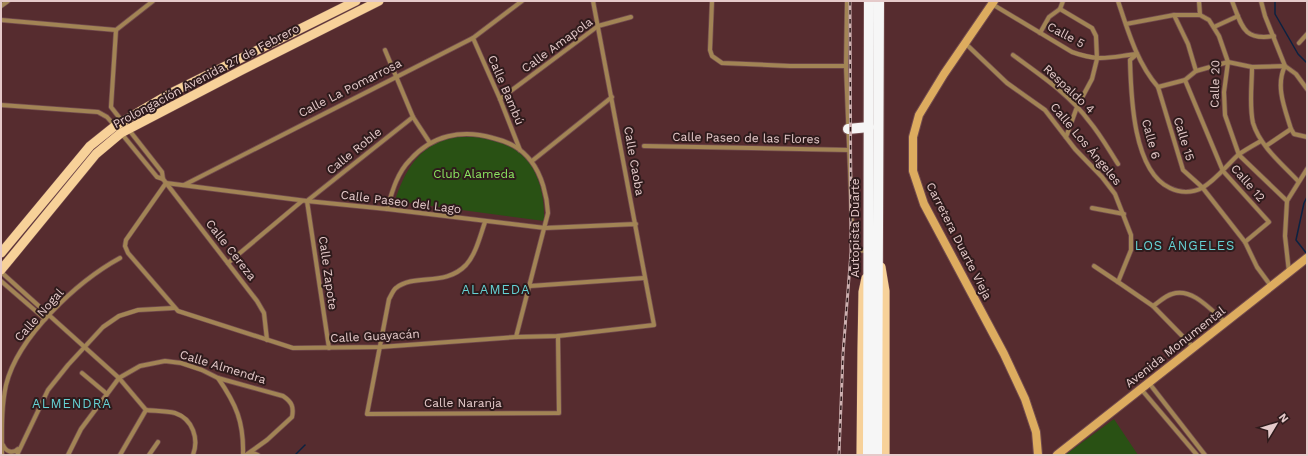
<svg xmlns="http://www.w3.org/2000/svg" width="1308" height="456" viewBox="0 0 1308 456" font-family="'Work Sans',sans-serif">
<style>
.green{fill:#295114}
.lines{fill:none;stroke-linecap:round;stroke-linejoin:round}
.stream{stroke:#0b2241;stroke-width:1.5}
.street-casing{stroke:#734c4e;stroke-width:5.5}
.secondary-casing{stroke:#734c4e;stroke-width:10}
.primary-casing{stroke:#734c4e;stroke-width:10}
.highway-casing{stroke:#734c4e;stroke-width:12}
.street{stroke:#a28455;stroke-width:4}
.secondary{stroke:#ddac5f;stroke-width:8}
.primary{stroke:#f7d199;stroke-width:9}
.highway{stroke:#f6f6f6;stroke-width:10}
.rail-casing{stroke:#ceb1b1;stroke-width:3}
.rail{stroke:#2f1b1c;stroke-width:1.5;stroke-dasharray:4.5;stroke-linecap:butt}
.labels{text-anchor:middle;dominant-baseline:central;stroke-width:4;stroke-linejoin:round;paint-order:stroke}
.street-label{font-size:12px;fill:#e5caca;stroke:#2f1b1c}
.park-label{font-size:12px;fill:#8be760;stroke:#2f1b1c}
.neighbourhood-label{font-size:13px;letter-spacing:1px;fill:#65d2d4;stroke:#2f1b1c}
</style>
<rect width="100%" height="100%" fill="#562c2f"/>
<g class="green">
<path d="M477,136C488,139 504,141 513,147C538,163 545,194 544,221L395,201C404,172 418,147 449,138C457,136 468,137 477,136Z"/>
<path d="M1114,419L1138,455H1065Z"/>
</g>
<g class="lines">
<g class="stream">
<path d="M1275,1V14L1298,54L1307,63"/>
<path d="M1307,197L1304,203L1296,240L1307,254"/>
<path d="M295,455L305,445"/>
</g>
<defs>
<g id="street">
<path d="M593,1L654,325L558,336L516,337L380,347L293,348L178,311L128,253L125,246L126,240L166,183L307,201L387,209L545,228L636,224"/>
<path d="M712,1L710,50L712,56L722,63L790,66H846"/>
<path d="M847,1L846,66L853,250L867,251"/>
<path d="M1118,1C1128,31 1137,63 1158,87L1183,170L1202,187L1245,242L1257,267L1271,286"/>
<path d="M1199,1L1200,15"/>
<path d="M1232,1C1242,26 1243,41 1274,36"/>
<path d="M1261,1L1265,16L1285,66L1296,74L1307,89"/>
<path d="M992,4L1072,52C1099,62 1110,57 1137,54"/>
<path d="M1,6L8,1"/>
<path d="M1060,9L1092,28L1096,36L1097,59L1092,79L1077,107L1066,137"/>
<path d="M1174,15L1188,44L1196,71"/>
<path d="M1,20L116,30"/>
<path d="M1126,24L1174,15H1200L1209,20L1219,36L1228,62L1224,92L1225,115L1239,155L1287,201"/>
<path d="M1214,27L1238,16"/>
<path d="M116,30L111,107L162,172L163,179L257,301L264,313L267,340"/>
<path d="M116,30L153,1"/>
<path d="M1040,33L1049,17L1060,9L1063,1"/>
<path d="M473,38L500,99L520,150"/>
<path d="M1299,43L1307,34"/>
<path d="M966,44L1007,83L1045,110L1075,149L1102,177L1115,194L1131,235V250L1118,282L1153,306L1193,347"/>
<path d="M385,50L413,117L430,143"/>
<path d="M1137,54L1130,60C1131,96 1133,171 1170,188C1180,193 1192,193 1202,188C1216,180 1226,166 1238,155C1245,150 1254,145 1261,141"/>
<path d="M1013,55C1040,75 1069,94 1089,121C1100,134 1109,150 1118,164"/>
<path d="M1252,67C1252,85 1249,105 1253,123C1260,146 1282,164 1298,181"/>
<path d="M1185,80L1223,171L1269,222L1245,242"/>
<path d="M1158,87L1185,80L1196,71L1228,62L1252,67L1285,66C1275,86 1285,109 1291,129L1294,134L1307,137"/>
<path d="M500,99L598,26L631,17"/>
<path d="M1,105L98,112L107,117L115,126"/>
<path d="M121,133L157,177L163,179"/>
<path d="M644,146L849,150"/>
<path d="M1266,146L1291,129"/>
<path d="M532,161L612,97"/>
<path d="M184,185L473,38L522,1"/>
<path d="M1092,208L1124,214"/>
<path d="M387,209C392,192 397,173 410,160C432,135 462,129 493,138C509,142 521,148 531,161C542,175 547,196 548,213L516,337"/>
<path d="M485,222C480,236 476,254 466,265C445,287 415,273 396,288C393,290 391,296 389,299L367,414L559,413L558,336"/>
<path d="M228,263L302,201"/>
<path d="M1094,266L1118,282"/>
<path d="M1,272L119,378L146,410"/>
<path d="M1289,272L1285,236L1287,201L1307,169"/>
<path d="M1,281L45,319"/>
<path d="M530,286L644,278"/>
<path d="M1153,306C1159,302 1165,296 1172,294C1192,287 1211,310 1225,322"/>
<path d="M329,348L307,201L413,117"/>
<path d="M82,373L107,394"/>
<path d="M218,378C236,404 244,422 243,455"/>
<path d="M1149,383L1205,455"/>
<path d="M1141,389L1197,455"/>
<path d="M146,410C155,411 166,411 175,413C193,419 199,439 193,455"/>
<path d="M3,445C6,452 13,454 18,449"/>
<path d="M251,452L258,455"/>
<path d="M2,455C2,431 1,408 6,385C18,336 78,281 120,258"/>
<path d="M17,455L48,390L68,365L103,327L119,316L138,310L174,308"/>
<path d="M68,455L81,429L119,378L140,366L165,361L181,363L202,370L218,378L283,396C292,402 294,407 292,417L267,440L246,455"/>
<path d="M120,455L146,410"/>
<path d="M149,455L158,442"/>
</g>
<g id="secondary">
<path d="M994,1L944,74L919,115L913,137V171L924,204L1004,354L1025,399L1036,432L1038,455"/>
<path d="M1057,455L1307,258"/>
</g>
<g id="primary">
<path d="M1,253L90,146L115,126L173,92L356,1"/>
<path d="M881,267L885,291V455"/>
<path d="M1,270L96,154L121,133L242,70L379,1"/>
<path d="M861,455L862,349L863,292L866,278"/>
</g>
<g id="highway">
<path d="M848,129L869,127"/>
<path d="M868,455L869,1"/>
<path d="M877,455L879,1"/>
</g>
</defs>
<use href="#street" class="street-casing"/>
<use href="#secondary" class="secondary-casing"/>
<use href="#primary" class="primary-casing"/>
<use href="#highway" class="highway-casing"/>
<use href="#street" class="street"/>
<use href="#secondary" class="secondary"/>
<use href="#primary" class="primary"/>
<use href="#highway" class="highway"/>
<defs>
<path id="rail" d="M839,455L843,354L851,252L850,1"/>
</defs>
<use href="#rail" class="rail-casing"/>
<use href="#rail" class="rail"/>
</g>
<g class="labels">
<g class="street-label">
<text transform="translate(1066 35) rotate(28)">Calle 5</text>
<text transform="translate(557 45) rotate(-36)">Calle Amapola</text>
<text transform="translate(206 76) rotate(-28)">Prolongación Avenida 27 de Febrero</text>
<text transform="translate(1215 84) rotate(-89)">Calle 20</text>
<text transform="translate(350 88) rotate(-27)">Calle La Pomarrosa</text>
<text transform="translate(1069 89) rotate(43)">Respaldo 4</text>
<text transform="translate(506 90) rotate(67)">Calle Bambú</text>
<text transform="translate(746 138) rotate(1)">Calle Paseo de las Flores</text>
<text transform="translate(1151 139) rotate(75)">Calle 6</text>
<text transform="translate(1184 139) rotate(73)">Calle 15</text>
<text transform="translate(1086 144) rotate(50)">Calle Los Ángeles</text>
<text transform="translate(354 151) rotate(-39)">Calle Roble</text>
<text transform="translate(634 161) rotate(80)">Calle Caoba</text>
<text transform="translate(1248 183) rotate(49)">Calle 12</text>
<text transform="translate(401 202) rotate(7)">Calle Paseo del Lago</text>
<text transform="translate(855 228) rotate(-90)">Autopista Duarte</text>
<text transform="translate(959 241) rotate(63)">Carretera Duarte Vieja</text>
<text transform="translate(231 250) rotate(52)">Calle Cereza</text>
<text transform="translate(328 273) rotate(82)">Calle Zapote</text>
<text transform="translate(39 315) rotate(-48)">Calle Nogal</text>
<text transform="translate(375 336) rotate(-3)">Calle Guayacán</text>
<text transform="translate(1175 347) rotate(-38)">Avenida Monumental</text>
<text transform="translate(223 367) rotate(17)">Calle Almendra</text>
<text x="463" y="403">Calle Naranja</text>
</g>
<g class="park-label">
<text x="474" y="174">Club Alameda</text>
</g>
<g class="neighbourhood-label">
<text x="1185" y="245">LOS ÁNGELES</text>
<text x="496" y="289">ALAMEDA</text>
<text x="72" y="403">ALMENDRA</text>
</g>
</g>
<rect width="1308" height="456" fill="none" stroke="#e5caca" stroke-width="4"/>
<g transform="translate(1276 424) rotate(52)" stroke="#2f1b1c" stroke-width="3" paint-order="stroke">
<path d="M0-3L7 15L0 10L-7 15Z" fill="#e5caca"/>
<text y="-6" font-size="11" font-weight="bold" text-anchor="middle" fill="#e5caca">N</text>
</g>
</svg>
